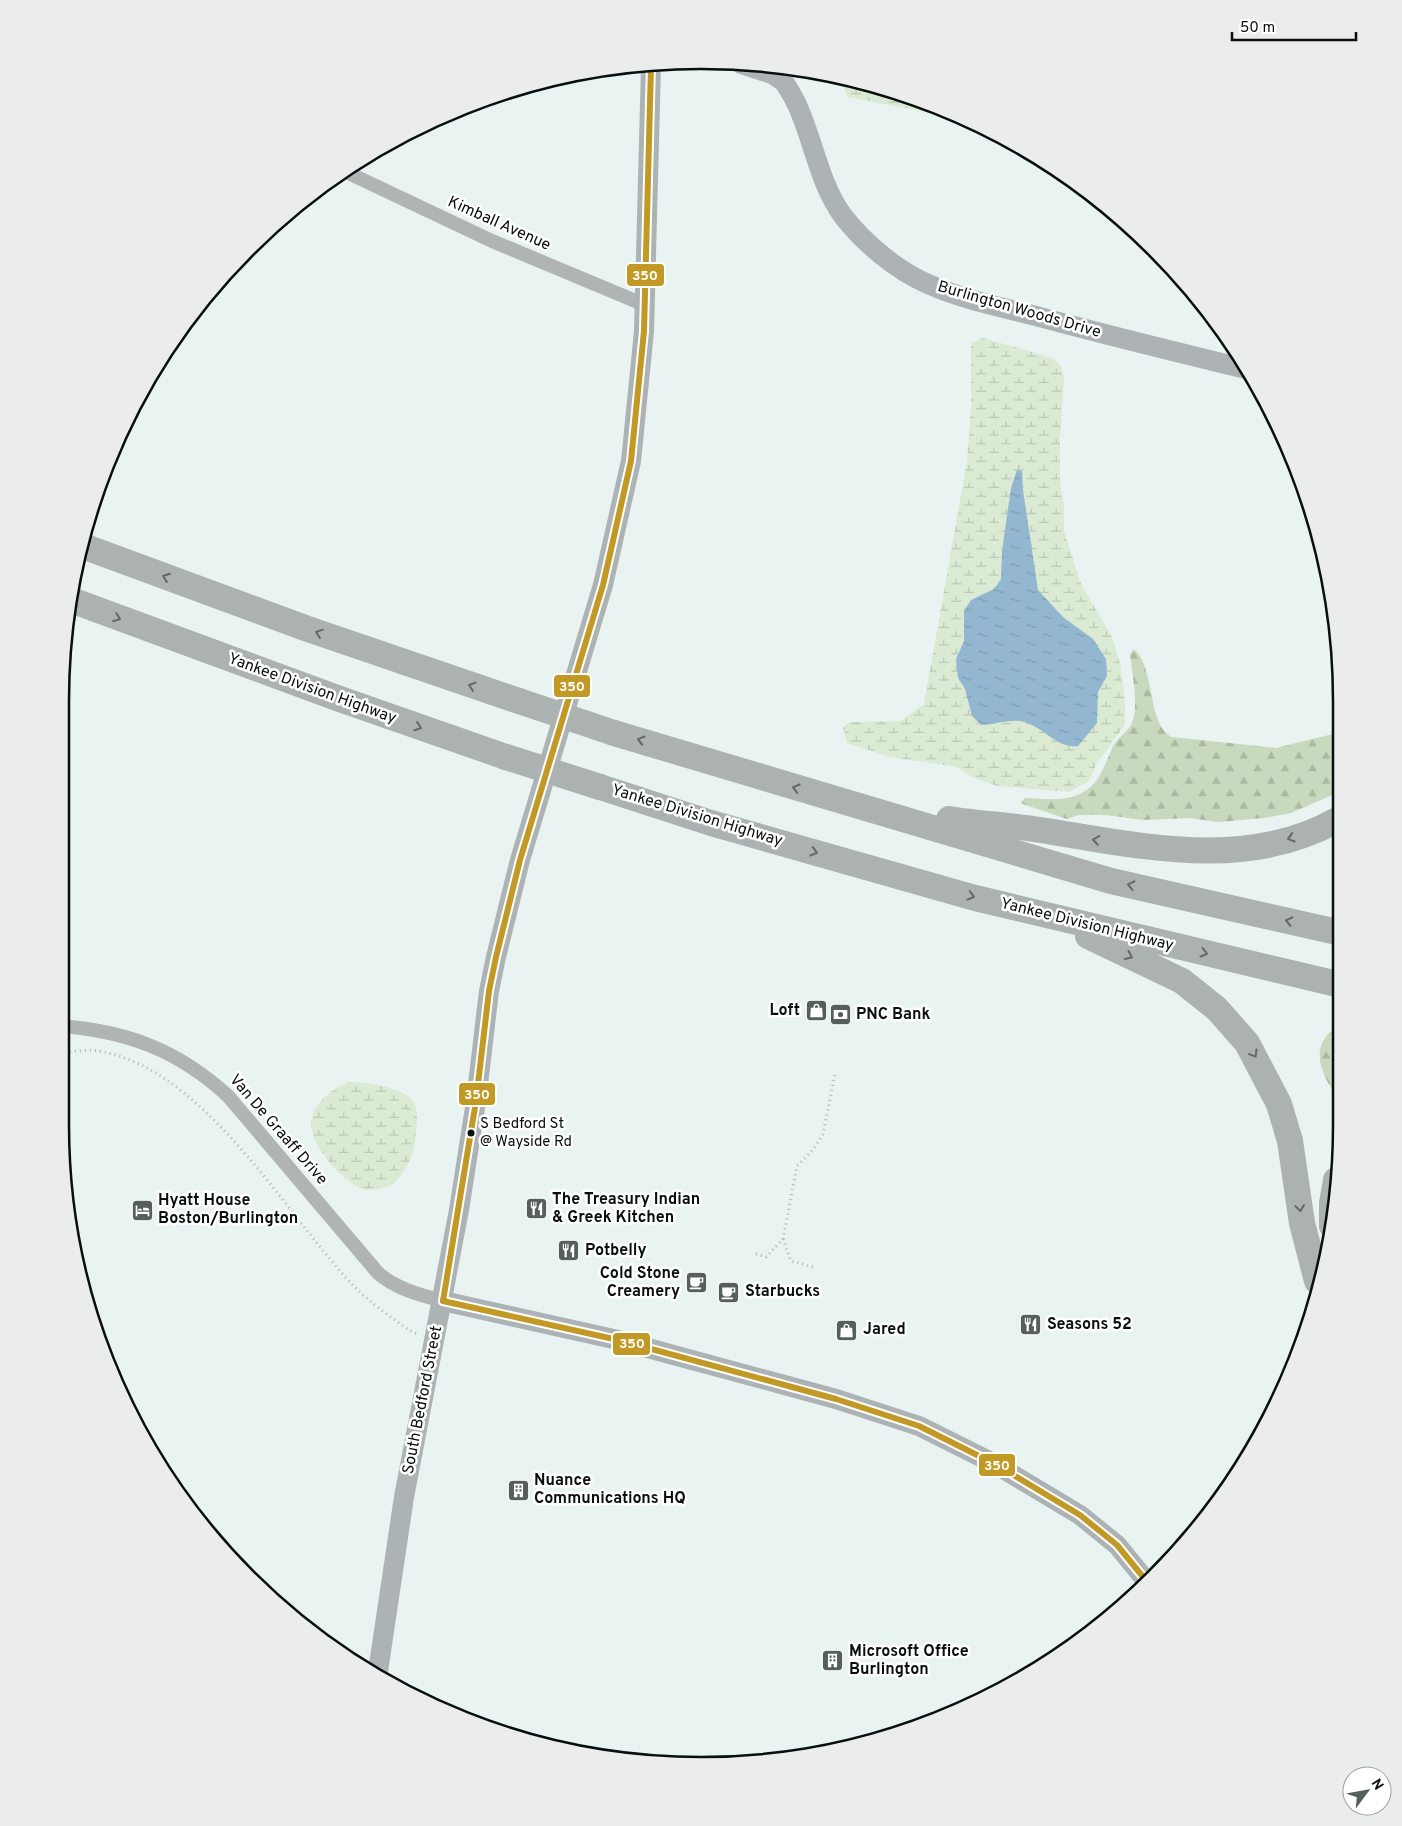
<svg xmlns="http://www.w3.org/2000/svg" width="1402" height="1826" viewBox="0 0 1402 1826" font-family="Overpass,sans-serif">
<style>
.forest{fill:url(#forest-firs)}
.wetland{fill:url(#wetland-marsh)}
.water{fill:url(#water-ripples)}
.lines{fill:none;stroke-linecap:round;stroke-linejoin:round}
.path{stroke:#afb4b4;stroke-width:3;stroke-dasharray:1 4;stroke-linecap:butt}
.street{stroke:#b0b4b5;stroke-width:14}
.secondary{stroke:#adb3b4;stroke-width:20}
.highway{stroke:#abb2b1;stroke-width:26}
.highway-bridge{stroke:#abb2b1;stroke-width:26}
.bus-1-casing{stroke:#fff;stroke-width:10}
.bus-1{stroke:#c19924;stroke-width:6}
.oneway{stroke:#626968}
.bus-dot{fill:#080f0e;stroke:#fff;stroke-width:2}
.labels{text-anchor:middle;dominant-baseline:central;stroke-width:5;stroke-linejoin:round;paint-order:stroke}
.bus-label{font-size:15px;fill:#080f0e;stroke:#fff;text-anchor:start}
.street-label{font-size:16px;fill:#080f0e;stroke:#fff}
.poi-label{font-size:16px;font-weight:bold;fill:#080f0e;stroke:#fff;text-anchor:start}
.rim{fill:none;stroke:#080f0e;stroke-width:2.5}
.line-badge{stroke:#fff;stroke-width:2}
.badge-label{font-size:14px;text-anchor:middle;font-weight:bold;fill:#fff}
</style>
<defs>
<pattern id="forest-firs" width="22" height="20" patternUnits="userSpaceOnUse" patternTransform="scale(1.25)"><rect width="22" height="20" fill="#c9d9bd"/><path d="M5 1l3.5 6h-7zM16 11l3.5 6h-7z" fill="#abb9a1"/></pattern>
<pattern id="wetland-marsh" width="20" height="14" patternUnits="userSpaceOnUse" patternTransform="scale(1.25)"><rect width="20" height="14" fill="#dbead3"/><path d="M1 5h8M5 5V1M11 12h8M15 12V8" fill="none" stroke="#bac8b4"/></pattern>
<pattern id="water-ripples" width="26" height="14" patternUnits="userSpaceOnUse" patternTransform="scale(1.25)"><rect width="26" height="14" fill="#93b7d0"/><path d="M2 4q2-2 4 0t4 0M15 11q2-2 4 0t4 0" fill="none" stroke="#7d9cb1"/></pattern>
</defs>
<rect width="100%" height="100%" fill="#e8f3f2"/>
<g class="forest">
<path d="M1134,649C1156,669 1147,725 1172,737L1276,748L1337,733V793L1291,813L1264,818L1218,822L1190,818L1143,820L1106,815H1078L1067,819L1020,803L1025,798C1051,799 1077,804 1096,781C1103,772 1108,757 1113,746C1118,737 1128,732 1132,723C1139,707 1132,672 1130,654Z"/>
<path d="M1333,1030H1336V1095C1322,1076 1309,1047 1333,1030Z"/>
</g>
<g class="wetland">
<path d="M844,78L947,109L968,120L847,97L843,84Z"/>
<path d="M983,338L1053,358L1061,366L1064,379L1060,436V483L1064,506V531L1081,584L1112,637L1120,664L1125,699V725L1097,763L1089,781L1069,792L997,786L972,777L957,767L890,757L847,743L843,727L850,722L901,721L924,704L967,461L971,409V343Z"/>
<path d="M349,1082C364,1082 404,1087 413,1101C419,1111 417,1121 416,1131C415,1145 414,1155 406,1167C403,1172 399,1179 395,1182C388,1188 371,1192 362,1189C342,1181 309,1144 311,1122C313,1103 333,1088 349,1082Z"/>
</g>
<path class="water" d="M1017,470L1022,471L1023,490L1038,590L1063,617L1093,639L1106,659L1107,676L1098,692L1097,723L1078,746C1057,749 1044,727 1024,722C1009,718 996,725 981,725L972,716L965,689L958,678L956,659L964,641V611L971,600L994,589L1001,579L1002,551L1011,488Z"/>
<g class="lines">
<g class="path">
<path d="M60,1053C72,1052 86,1049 98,1051C193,1065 272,1190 330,1259C347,1280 362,1296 384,1312C396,1320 404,1329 418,1334"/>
<path d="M783,1239L791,1261L813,1267"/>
<path d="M756,1254L766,1257L783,1239L797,1166L813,1150L823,1134L835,1074"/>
</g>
<g class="street">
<path d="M342,170L492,241L645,305"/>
<path d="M60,1026C127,1031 178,1050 228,1096L378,1273C396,1289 421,1295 443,1301"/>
</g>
<g class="secondary">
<path d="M741,64L772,74L781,80"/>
<path d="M771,67C812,106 810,171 843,216C864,243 896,270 928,284C962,299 1000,307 1036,316C1106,335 1176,352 1246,369"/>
<path d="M443,1301L618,1340L836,1399L919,1426L995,1464L1080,1515L1117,1545L1148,1583"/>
<path d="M377,1678L404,1497L459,1210L476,1101L489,991L496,957L520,860L603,585L631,461L644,331L651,65"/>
</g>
<g class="highway">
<path d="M80,545L305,628L519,701"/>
<path d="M71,600L337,698L506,757"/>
<path d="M614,733L1111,881L1337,932"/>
<path d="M600,787L711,823L975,898L1337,984"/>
<path d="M949,819C979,824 1010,825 1040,830C1138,845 1244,872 1337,820"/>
<path d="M1088,936L1182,981L1217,1009L1247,1043L1279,1104L1290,1141L1302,1223L1317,1281"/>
<path d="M1332,1226V1203L1336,1180"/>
</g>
<g class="highway-bridge">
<path d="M519,701L614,733"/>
<path d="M506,757L600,787"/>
</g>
<defs>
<g id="bus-1">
<path d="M443,1301L476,1101L489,991L496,957L520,860L603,585L631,461L644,331L651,65"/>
<path d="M443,1301L618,1340L836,1399L919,1426L995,1464L1080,1515L1117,1545L1148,1583"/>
</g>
</defs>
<use href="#bus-1" class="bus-1-casing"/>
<use href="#bus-1" class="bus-1"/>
</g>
<defs><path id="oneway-chevron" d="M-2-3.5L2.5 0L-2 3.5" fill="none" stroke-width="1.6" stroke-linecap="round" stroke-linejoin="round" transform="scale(1.25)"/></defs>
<g class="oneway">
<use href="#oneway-chevron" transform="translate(166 577) rotate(-160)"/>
<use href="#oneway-chevron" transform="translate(117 618) rotate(21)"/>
<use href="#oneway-chevron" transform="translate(319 633) rotate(-161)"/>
<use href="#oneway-chevron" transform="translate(472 686) rotate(-161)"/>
<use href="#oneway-chevron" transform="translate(418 727) rotate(19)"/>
<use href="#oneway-chevron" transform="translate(641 740) rotate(-164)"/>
<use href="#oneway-chevron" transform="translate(796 788) rotate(-164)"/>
<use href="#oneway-chevron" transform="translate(1291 838) rotate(163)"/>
<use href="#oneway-chevron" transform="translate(1096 840) rotate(-171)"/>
<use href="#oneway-chevron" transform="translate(814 852) rotate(16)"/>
<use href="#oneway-chevron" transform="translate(1131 885) rotate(-167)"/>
<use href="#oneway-chevron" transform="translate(971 896) rotate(15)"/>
<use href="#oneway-chevron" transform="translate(1289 921) rotate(-167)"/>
<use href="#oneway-chevron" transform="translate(1204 953) rotate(14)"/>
<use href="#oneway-chevron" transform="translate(1129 956) rotate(25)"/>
<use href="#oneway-chevron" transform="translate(1254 1054) rotate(59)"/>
<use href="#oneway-chevron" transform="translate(1300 1208) rotate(83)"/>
</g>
<defs>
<symbol id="shop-square" viewBox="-11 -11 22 22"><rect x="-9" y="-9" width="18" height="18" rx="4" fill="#565f5e" stroke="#fff"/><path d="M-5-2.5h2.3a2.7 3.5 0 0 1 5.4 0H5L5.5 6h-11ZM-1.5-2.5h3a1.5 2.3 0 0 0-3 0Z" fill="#fff"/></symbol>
<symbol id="bank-square" viewBox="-11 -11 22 22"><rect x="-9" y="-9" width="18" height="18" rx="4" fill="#565f5e" stroke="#fff"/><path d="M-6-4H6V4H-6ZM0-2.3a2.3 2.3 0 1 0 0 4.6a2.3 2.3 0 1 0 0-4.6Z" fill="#fff"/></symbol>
<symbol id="restaurant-square" viewBox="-11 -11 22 22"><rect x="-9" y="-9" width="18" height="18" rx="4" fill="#565f5e" stroke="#fff"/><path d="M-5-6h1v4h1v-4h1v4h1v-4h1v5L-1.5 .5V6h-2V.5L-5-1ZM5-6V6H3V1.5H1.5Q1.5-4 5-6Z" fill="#fff"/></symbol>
<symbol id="hotel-square" viewBox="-11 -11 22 22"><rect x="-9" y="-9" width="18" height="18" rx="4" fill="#565f5e" stroke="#fff"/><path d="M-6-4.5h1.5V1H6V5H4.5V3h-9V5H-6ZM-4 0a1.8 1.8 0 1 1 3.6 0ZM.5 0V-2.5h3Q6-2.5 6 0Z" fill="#fff"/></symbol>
<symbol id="cafe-square" viewBox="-11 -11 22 22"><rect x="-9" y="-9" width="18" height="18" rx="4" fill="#565f5e" stroke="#fff"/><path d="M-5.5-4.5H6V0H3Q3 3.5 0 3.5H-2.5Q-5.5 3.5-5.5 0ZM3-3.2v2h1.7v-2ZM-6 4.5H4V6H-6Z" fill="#fff"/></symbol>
<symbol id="building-square" viewBox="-11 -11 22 22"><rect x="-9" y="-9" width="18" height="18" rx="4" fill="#565f5e" stroke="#fff"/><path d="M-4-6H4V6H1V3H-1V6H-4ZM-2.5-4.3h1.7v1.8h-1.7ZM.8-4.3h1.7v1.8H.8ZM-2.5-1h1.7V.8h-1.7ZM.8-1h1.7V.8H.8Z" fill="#fff"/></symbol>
</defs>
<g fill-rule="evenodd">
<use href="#shop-square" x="804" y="998" width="25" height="25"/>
<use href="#bank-square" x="828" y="1002" width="25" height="25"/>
<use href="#restaurant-square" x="524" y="1196" width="25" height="25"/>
<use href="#hotel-square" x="130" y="1198" width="25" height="25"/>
<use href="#restaurant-square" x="556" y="1238" width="25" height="25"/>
<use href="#cafe-square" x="684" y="1270" width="25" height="25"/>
<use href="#cafe-square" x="716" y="1280" width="25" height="25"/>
<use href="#restaurant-square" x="1018" y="1312" width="25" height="25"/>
<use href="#shop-square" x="834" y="1318" width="25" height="25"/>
<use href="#building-square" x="506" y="1478" width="25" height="25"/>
<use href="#building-square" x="820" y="1648" width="25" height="25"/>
</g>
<circle class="bus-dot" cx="471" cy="1133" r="4.5"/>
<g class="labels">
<g class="bus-label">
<text x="480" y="1124">S Bedford St<tspan x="480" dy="18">@ Wayside Rd</tspan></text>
</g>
<g class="street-label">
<text transform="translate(499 224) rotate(24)">Kimball Avenue</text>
<text transform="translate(1019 310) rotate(16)">Burlington Woods Drive</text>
<text transform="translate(312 689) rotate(20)">Yankee Division Highway</text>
<text transform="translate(697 816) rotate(17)">Yankee Division Highway</text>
<text transform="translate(1087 925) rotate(14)">Yankee Division Highway</text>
<text transform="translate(278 1130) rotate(49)">Van De Graaff Drive</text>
<text transform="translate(423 1400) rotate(-79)">South Bedford Street</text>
</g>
<g class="poi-label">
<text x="800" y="1011" text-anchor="end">Loft</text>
<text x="856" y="1015">PNC Bank</text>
<text x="552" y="1200">The Treasury Indian<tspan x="552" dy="18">&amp; Greek Kitchen</tspan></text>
<text x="158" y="1201">Hyatt House<tspan x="158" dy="18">Boston/Burlington</tspan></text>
<text x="585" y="1251">Potbelly</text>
<text x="680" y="1274" text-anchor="end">Cold Stone<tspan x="680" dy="18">Creamery</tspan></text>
<text x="745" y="1292">Starbucks</text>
<text x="1047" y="1325">Seasons 52</text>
<text x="863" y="1330">Jared</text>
<text x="534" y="1481">Nuance<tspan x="534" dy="18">Communications HQ</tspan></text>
<text x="849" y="1652">Microsoft Office<tspan x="849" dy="18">Burlington</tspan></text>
</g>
</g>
<path d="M0 0H1402V1826H0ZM701 69H701A632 632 0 0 1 1333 701V1125A632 632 0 0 1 701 1757H701A632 632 0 0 1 69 1125V701A632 632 0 0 1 701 69Z" fill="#ebecec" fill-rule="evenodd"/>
<path class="rim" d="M701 69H701A632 632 0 0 1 1333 701V1125A632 632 0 0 1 701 1757H701A632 632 0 0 1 69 1125V701A632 632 0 0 1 701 69Z"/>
<g class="line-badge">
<rect x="626" y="263" width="39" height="24" rx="5" fill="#c19924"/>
<rect x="553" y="674" width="38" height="24" rx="5" fill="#c19924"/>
<rect x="458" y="1082" width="38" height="24" rx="5" fill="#c19924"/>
<rect x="612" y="1332" width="39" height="24" rx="5" fill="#c19924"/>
<rect x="978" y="1453" width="38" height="24" rx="5" fill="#c19924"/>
</g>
<g class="badge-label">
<text x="645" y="280">350</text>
<text x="572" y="691">350</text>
<text x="477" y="1099">350</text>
<text x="632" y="1348">350</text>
<text x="997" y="1470">350</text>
</g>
<g transform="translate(1367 1791) rotate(58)"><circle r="24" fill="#ffffff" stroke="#9c9f9f"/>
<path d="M0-4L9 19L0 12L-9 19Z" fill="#565f5e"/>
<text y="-8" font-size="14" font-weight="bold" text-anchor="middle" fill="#080f0e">N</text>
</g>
<path d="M1232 32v8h124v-8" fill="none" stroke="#080f0e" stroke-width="2.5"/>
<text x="1240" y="32" font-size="15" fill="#080f0e" stroke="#ffffff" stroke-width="4" paint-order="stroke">50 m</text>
</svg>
